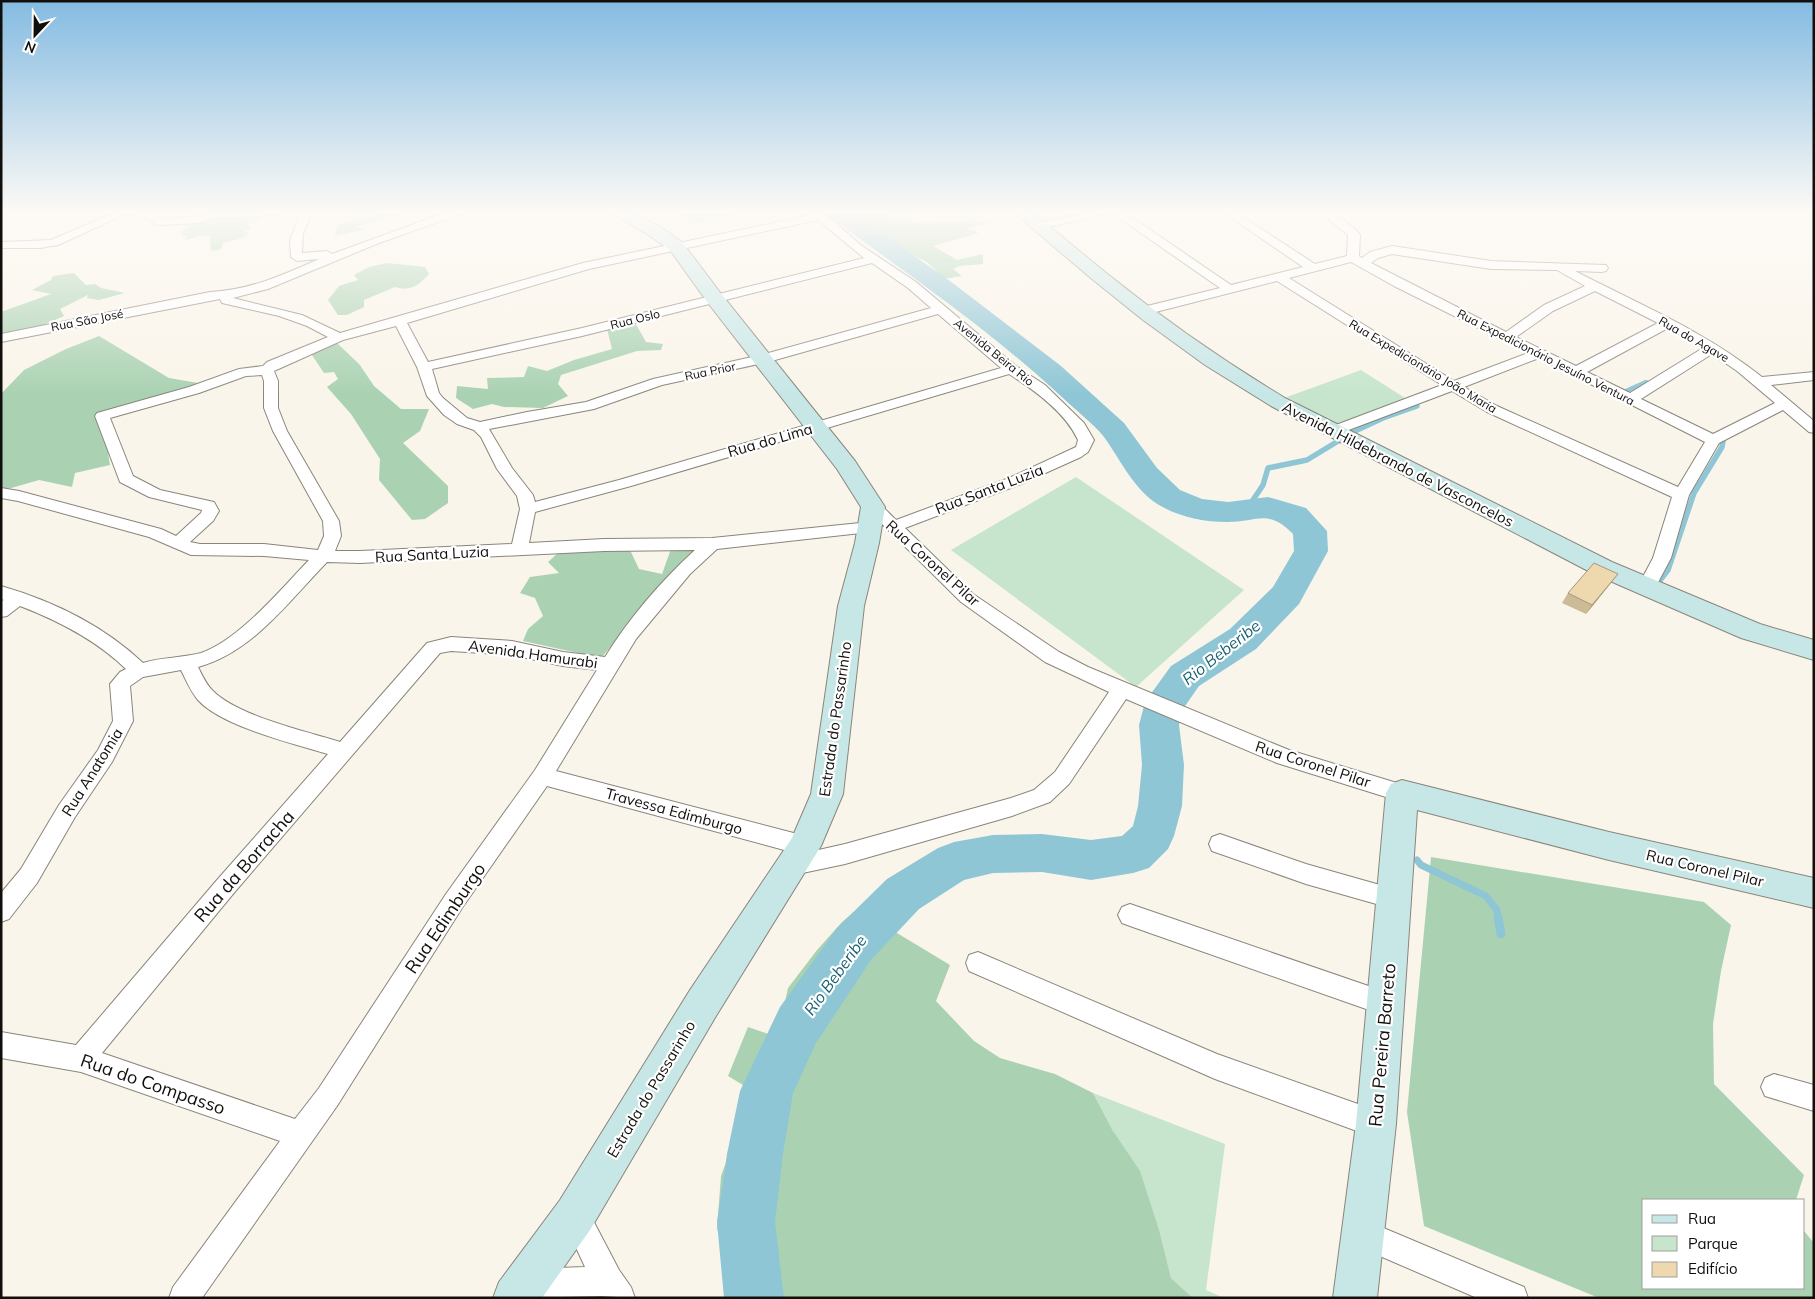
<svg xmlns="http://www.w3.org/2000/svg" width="1815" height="1299" viewBox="0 0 1815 1299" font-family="Mulish,sans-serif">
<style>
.green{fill:#c6e5cc}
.forest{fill:#aad2b2}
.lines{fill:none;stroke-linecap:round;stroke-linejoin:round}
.stream-far3{stroke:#8fc6d6;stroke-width:4.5}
.stream-far2{stroke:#8fc6d6;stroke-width:5.5}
.stream-far1{stroke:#8fc6d6;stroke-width:7}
.stream{stroke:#8fc6d6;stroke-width:9}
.river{fill:#8fc6d6;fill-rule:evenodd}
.street-casing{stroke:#8a857b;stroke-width:2}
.secondary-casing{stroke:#8a857b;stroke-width:2}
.street{fill:#fff;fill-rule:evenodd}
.secondary{fill:#c7e7e7;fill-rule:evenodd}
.wall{fill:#cdba96}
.shaded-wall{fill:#a7977a}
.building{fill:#eed8ae;stroke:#a7977a}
.labels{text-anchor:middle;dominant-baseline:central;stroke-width:4.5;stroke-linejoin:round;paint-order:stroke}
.far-street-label{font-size:12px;fill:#110f0c;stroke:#fff}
.street-label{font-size:15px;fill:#110f0c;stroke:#fff}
.water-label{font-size:16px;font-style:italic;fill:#196172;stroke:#fff}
.near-street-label{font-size:18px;fill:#110f0c;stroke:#fff}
</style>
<rect width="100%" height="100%" fill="#faf5ea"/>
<g class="green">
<path d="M1026,212H1085C1067,216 1041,225 1026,212Z"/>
<path d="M1361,370L1405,398L1336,425L1287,397Z"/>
<path d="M1076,477L1244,590L1136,687L951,550Z"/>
<path d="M1093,1093L1225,1144L1206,1290L1224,1298H1193L1171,1278L1160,1233L1113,1131Z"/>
</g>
<g class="forest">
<path d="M381,212H405L403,215L357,226L364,230L334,236L339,225L355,219L381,214Z"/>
<path d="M695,212H757L748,216L742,213L693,224L679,215Z"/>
<path d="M882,212L894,218H907L914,223L976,220L990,223L968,228L979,233L933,246L957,260L983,254V264L960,266L953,269L962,276L944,279L927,262L895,247L853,219Z"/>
<path d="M259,216L261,219L248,224L251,228L244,231L249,233L242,238L223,243L221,249L211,251L210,236H200L185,240L187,236L180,234L191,223L203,221L211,218Z"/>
<path d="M387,263L425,267L429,274C419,285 410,292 395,287L364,300V307L347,315H338L328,300L339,286L358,280L354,275L369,267Z"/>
<path d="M74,273L86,285L95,284L101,288L125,293L99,300L87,298L88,295L60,309L64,316L1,343V312L51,294L32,290L51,280L53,276Z"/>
<path d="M633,319L646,342L663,344L661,350L637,351L561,375L558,384L568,396L543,408L504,407L492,404L473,409L456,398L457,386L488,389L487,378L524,377L528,366L547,371L574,360L612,349L607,329Z"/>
<path d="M99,336L169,378L204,384L102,416L110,465L75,473L72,487L39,480L1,491V394L24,370L66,349Z"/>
<path d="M335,341L360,365L374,386L401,409H429L420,431L403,443L448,486V503L425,519L412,520L379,480L380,459L351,414L327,387L338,379L334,372L324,373L310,352Z"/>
<path d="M701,547L650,601L601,658L523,641L528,629L543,616L535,598L520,593L530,577L559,573L548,562L558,553L630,550L639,569L662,574L671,549Z"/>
<path d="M1431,857L1704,902L1731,925L1721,971L1713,1024L1714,1084L1804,1175L1796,1200H1644V1288H1804V1231L1814,1243V1298H1599L1424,1226L1407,1112Z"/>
<path d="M862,905L876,911L892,930L950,965L936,1001L974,1041L1000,1058L1055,1074L1093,1093L1113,1131L1140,1171L1160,1233L1171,1278L1193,1298H736L717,1228L721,1176L741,1122L743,1085L728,1076L748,1027L774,1036L781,1020L788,988L817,950L842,922Z"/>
</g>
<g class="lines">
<g class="stream-far3">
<path d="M845,217L884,212"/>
<path d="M1626,391L1646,382"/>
</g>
<g class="stream-far2">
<path d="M1247,509L1263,485L1268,468L1307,460L1353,432L1383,418L1417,406"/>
<path d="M1658,583L1668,570L1694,493L1722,447L1723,441"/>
</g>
<path class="stream-far1" d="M1417,860L1421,865L1486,896L1497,910L1498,918"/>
<path class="stream" d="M1498,917L1501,934"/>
<path class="river" d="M827,212H852L954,284L1061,366L1124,423L1157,468L1180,490L1202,499L1228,502L1268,497L1306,508L1327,531L1328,551L1299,604L1256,649L1199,686L1183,709L1179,725L1184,765L1182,806L1174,836L1168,849L1149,868L1133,873L1091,880L1042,872L993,873L964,880L919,909L871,960L816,1043L793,1093L783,1154L775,1222L784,1298H724L717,1222L727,1154L740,1091L780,1007L837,928L887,879L938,848L954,842L993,835L1042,834L1091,840L1122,836L1133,826L1138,806L1142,765L1139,725L1144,706L1150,695L1171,666L1230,629L1273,587L1294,551L1293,534C1268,508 1258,522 1227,522C1204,522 1179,517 1159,505C1134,490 1120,459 1104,437C1093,423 1076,411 1063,398C991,331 909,275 830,217Z"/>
<defs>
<g id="street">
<path d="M116,212H152L162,218L197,217L210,213L225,212H281L275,215L211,219L198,223L159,225L155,224L148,218L132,214L130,212L58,245L40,248H1V242L51,240Z"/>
<path d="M301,212H312L303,234L302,253L327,251L332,254L447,212H463L461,214L379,243L268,289L233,298L302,315L340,333L583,263L812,215L810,212L825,214L862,246L916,282L1016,366L1045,385L1084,423L1094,440L1088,452L1081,457L1021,484L905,528L973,594L1059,652L1088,667L1289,750L1410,787L1413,793L1410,799L1402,802L1277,763L1126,699L1069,784L1050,802L1012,816L845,864L793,875L785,872L782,865L785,858L799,854L547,786L462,908L337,1106L202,1298H169L173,1287L280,1141L81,1072L1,1058V1032L76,1045L217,880L328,754C294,744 221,726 198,700C191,692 186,680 181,670L143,677L130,686L133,721L112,762L75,817L37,883L9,919L1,922V893L21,869L59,805L98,750L113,721L110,684L120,672L126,669C96,640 59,621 20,606L7,616L1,617V601L4,600L1,599V586C53,601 104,626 143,663C162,657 182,658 201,653C239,640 281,589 309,560L264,556L191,555L149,537L18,501L1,498V488L19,491L161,529L176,536L201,513L202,510L149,497L120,482L95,416L97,413L189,387L239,369L263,366L267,362L328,337L307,326L279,316L222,303L220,299L1,342V334L210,292C250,290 283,275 319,259L297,261L291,257L290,240ZM818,220L864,258L582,328L428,362L407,323L589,269ZM872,263L908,288L931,308L761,355L653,379L586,402L527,412L480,422L467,418L443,398L439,393L432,369L582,336ZM938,314L1001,368L619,480L535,502L533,495L512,468L489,429L594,409L662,385L768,362ZM396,326L417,367L427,396L444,415L457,424L474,430L481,437L497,469L517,496L520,509L512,544L360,551H335L341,536L339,521L287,431L278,408V381L274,371L343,340ZM1009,374C1035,391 1065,412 1078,440L1076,447L1009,478L896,520C887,512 880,500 867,503L865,507L961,602L1045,662L1109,692L1055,772L1034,790L1011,798L845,844L814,851L816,846L813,839L805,836L556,771L636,639L690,574L717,549L870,532L876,531L878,527L876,523L870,522L712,538L604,539L529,543L535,512L631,486ZM262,375L264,381V408L273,431L323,521L324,536L318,550L264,544H200L190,542L213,521L219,511L214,502L160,490L133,476L110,418L199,393L246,376ZM695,550C661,581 630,617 605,657L563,652L512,641L451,637L427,643L340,742C305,731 237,716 212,690C206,684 202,675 198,667C253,652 289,601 327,562L360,563L604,551ZM451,651L512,655L563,666L597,670L535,770L446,894L319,1088L295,1119L102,1053L233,894L440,653Z"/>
<path d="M1092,212H1124L1231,285L1303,267L1223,212H1235L1315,264L1347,256L1348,235L1320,212H1333L1355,229L1360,235L1359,256L1362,258L1370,252L1392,246L1491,261L1606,265L1608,268L1606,271L1602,272L1575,271C1639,304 1706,332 1762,377L1814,372V380L1771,385L1814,421V433L1809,432L1783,410L1719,443L1689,495L1671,558L1655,588L1652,592L1646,594L1640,592L1637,588L1653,558L1672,497L1487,412L1452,391L1338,434H1328L1326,431L1328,428L1442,385L1277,281L1144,315L1139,314L1138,311L1139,308L1220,288L1112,213L1039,229L1033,226L1039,223ZM1392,254L1491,269L1557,270L1585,286L1544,305L1506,332L1371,263L1378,258ZM1351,262L1394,286L1528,353L1454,381L1289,278ZM1595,291L1658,323L1576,366L1516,337L1553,311ZM1668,328L1703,348L1630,393L1587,372ZM1712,354L1737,371L1775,403L1713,434L1641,399ZM1539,358L1705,442L1678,487L1497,406L1464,387Z"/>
<path d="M1220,834L1306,864L1394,889L1402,892L1406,899L1402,906L1394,909L1306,884L1212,851L1209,844L1212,837Z"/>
<path d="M1130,904L1386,992L1395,995L1398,1004L1395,1013L1386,1016L1130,926L1122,923L1118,915L1122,907Z"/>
<path d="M978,952L1217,1054L1386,1114L1390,1124L1386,1134L1376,1138L1215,1079L969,971L966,963L969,955Z"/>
<path d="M1774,1074L1814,1085V1111L1765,1096L1761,1087L1765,1078Z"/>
<path d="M575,1201L585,1205L619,1270L631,1287L635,1298L601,1296L524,1298L516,1295L512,1284L516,1273L527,1269L585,1267L561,1215L565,1205Z"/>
<path d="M1362,1219L1524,1287L1528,1298H1477L1352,1244L1347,1234L1352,1224Z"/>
</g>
<g id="secondary">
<path d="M612,212H632L659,226L682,242L722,295L855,461L885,507L879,543L864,606L843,794L821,846L716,1016L590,1230L542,1298H493L499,1282L560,1200L690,990L792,838L811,794L838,606L855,543L861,507L837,469L708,303L670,250L647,234L614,215Z"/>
<path d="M1013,212H1031C1056,231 1080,252 1105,272C1162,318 1222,360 1285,398L1612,562L1760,624L1814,640V660L1741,638L1594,574L1271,406L1205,365L1143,320L1092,279Z"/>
<path d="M1402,780L1609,832L1814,878V908L1609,860L1417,810L1396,1124L1377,1298H1333L1356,1124L1386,793L1391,784Z"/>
</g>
</defs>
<use href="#street" class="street-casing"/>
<use href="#secondary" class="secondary-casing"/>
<use href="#street" class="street"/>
<use href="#secondary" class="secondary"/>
</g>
<path class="wall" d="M1618,574L1586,614L1562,603L1568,593Z"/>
<path class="shaded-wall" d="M1618,574L1611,583L1586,614L1592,605Z"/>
<path class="building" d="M1594,563L1618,574L1592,605L1568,593Z"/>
<linearGradient id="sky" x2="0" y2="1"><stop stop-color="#84bbe1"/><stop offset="0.54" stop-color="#fdfaf6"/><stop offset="1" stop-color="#fdfaf6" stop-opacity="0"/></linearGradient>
<rect width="1815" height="394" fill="url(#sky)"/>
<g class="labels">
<g class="far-street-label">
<text transform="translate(635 319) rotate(-14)">Rua Oslo</text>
<text transform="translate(87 320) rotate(-11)">Rua São José</text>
<text transform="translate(1694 339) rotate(30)">Rua do Agave</text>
<text transform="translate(994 352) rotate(39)">Avenida Beira Rio</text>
<text transform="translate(1546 357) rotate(27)">Rua Expedicionário Jesuíno Ventura</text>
<text transform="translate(1423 366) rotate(31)">Rua Expedicionário João Maria</text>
<text transform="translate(710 371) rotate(-12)">Rua Prior</text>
</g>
<g class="street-label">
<text transform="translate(770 440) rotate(-16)">Rua do Lima</text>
<text transform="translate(1398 464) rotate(27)">Avenida Hildebrando de Vasconcelos</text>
<text transform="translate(989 489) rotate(-21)">Rua Santa Luzia</text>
<text transform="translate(432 554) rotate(-3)">Rua Santa Luzia</text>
<text transform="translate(933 563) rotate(42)">Rua Coronel Pilar</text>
<text transform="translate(533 654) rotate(8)">Avenida Hamurabi</text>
<text transform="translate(835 719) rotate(-82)">Estrada do Passarinho</text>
<text transform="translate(1313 764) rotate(18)">Rua Coronel Pilar</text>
<text transform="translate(92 772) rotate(-58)">Rua Anatomia</text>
<text transform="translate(674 811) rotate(15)">Travessa Edimburgo</text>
<text transform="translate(1705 868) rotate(13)">Rua Coronel Pilar</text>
<text transform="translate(651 1089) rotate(-59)">Estrada do Passarinho</text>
</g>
<g class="water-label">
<text transform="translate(1221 652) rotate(-38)">Rio Beberibe</text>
<text transform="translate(835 975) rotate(-54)">Rio Beberibe</text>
</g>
<g class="near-street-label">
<text transform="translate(244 866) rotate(-49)">Rua da Borracha</text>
<text transform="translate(445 918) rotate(-56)">Rua Edimburgo</text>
<text transform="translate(1382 1045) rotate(-85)">Rua Pereira Barreto</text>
<text transform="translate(153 1084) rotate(19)">Rua do Compasso</text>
</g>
</g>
<rect width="1815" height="1299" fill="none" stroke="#110f0c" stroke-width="5"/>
<rect x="1642" y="1199" width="162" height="90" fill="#ffffff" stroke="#a09f9e"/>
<rect x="1652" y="1215" width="25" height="8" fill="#c7e7e7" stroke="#a09f9e"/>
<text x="1688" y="1224" font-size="15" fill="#110f0c">Rua</text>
<rect x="1652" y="1236" width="25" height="15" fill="#c6e5cc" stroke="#a09f9e"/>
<text x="1688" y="1249" font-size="15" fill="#110f0c">Parque</text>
<rect x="1652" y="1262" width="25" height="15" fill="#eed8ae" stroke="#a09f9e"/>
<text x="1688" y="1274" font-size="15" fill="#110f0c">Edifício</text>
<g transform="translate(35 35) rotate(202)" stroke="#ffffff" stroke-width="4" paint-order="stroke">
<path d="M0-4L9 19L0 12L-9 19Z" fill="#110f0c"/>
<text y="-8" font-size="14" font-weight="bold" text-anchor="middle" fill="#110f0c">N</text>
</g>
</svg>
